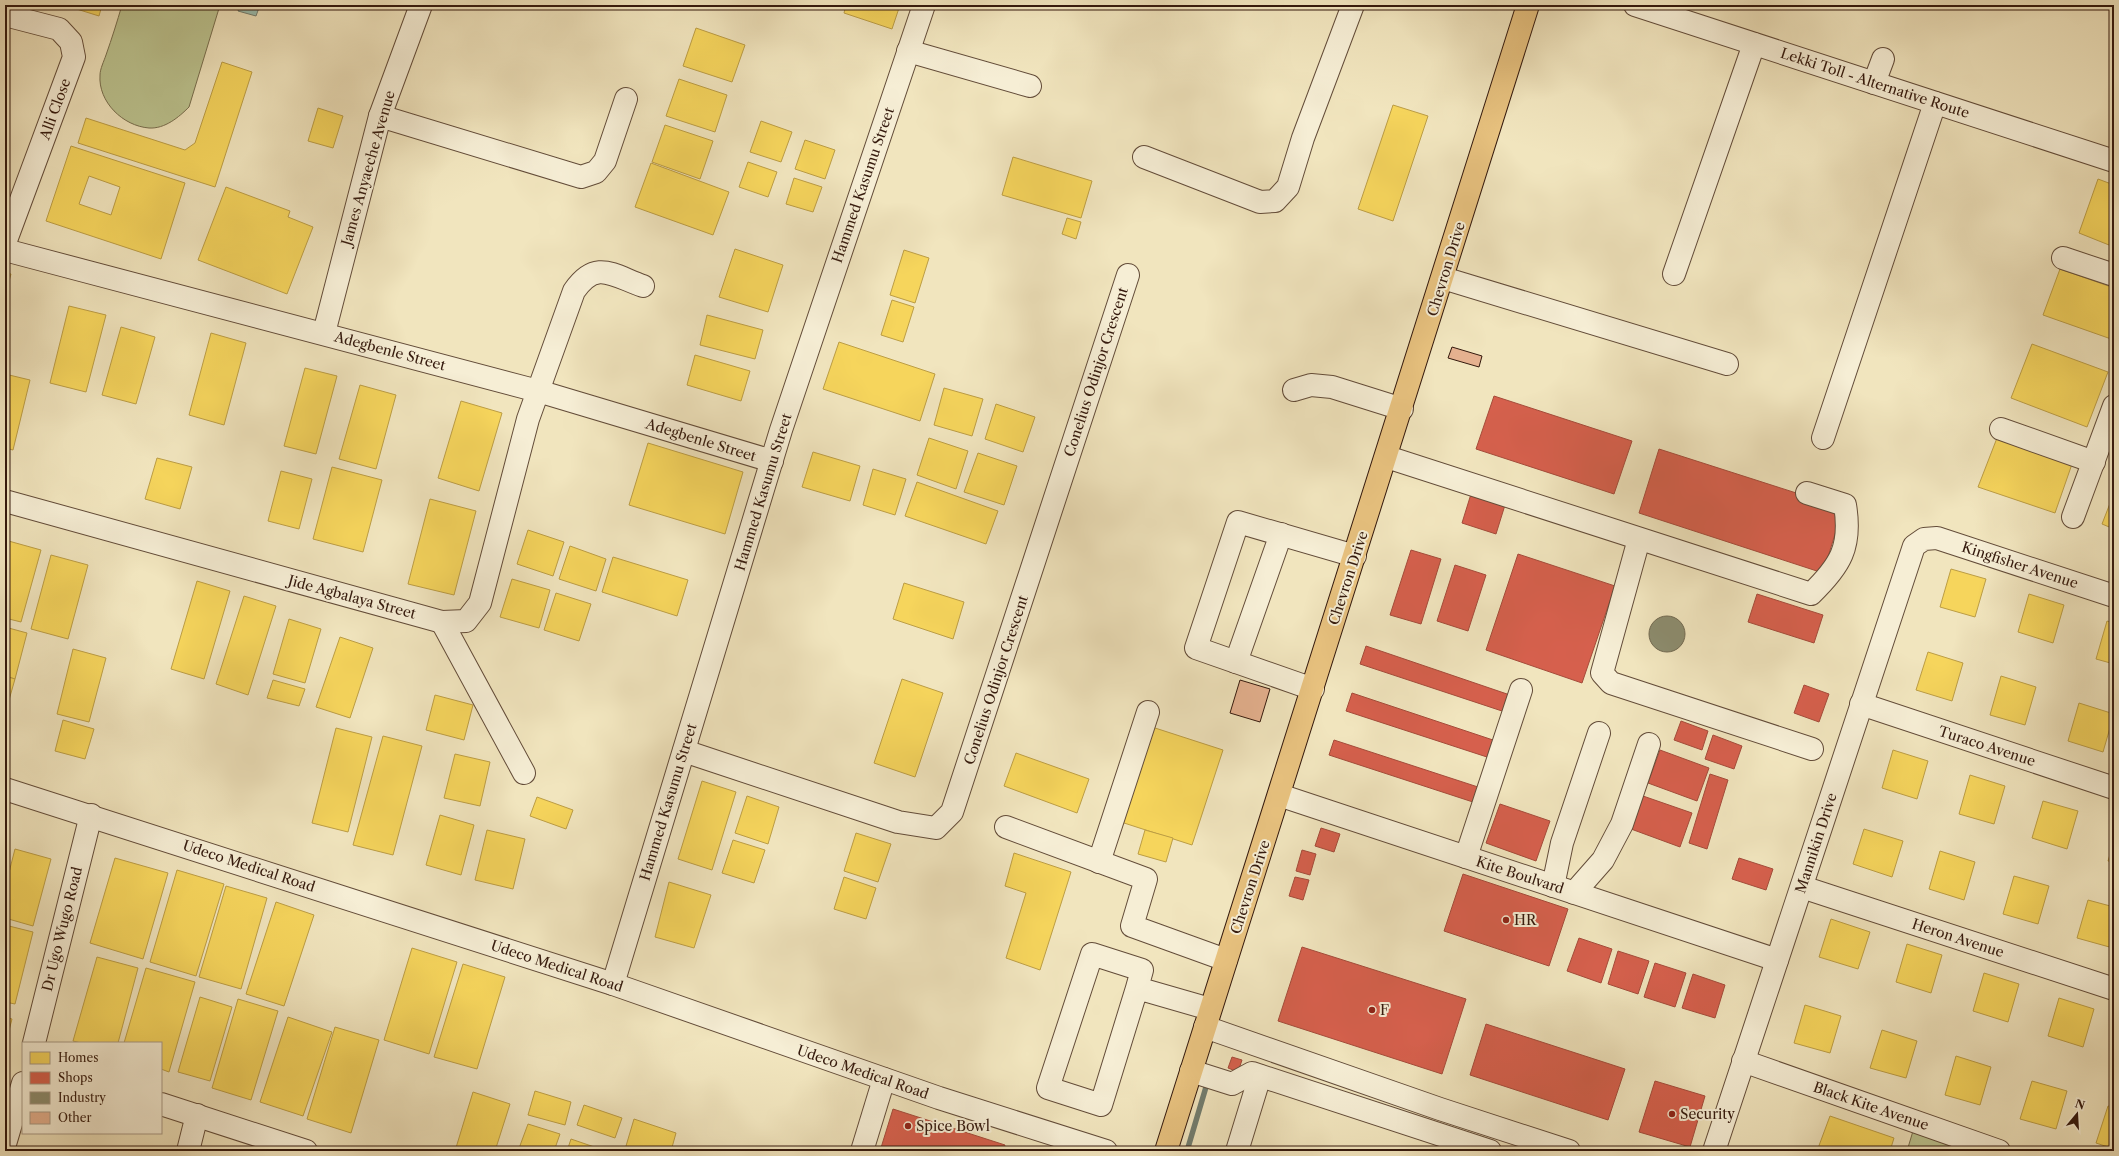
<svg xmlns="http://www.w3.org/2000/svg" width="2119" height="1156" viewBox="0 0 2119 1156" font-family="'Libre Caslon Text',serif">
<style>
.green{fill:#bcc490;stroke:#786e4e}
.water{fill:#9bbfb0;stroke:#727d6f}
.homes{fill:#f6d55c;stroke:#bc9d44;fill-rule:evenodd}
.shops{fill:#d6604d;stroke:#a54b3a}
.industry{fill:#8c8c6e;stroke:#726a51}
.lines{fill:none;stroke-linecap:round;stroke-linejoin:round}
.stream{stroke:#727d6f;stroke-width:5.5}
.building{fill:#e5b18f;stroke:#34190d}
.minor-casing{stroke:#634c39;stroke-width:24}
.major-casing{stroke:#34190d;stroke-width:24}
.minor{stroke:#f6eed5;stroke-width:22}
.major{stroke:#e8c27f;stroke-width:22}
.poi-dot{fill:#8f2418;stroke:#f6eed5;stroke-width:1.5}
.labels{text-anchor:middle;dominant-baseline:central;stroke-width:4;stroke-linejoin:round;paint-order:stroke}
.street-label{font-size:14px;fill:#34190d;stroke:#f6eed5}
.poi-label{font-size:14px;fill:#34190d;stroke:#f6eed5;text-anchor:start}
</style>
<rect width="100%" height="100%" fill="#f1e5be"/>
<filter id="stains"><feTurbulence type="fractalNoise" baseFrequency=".005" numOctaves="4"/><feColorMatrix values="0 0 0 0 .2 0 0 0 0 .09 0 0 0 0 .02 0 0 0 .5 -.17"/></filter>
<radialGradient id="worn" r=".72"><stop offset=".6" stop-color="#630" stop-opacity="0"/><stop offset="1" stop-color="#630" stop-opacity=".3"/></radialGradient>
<g class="green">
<path d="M122,5H220L189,107C179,117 165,129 149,128C123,126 98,102 100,75C100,69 104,61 106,55C112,38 117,22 122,5Z"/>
<path d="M1913,1131L1977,1151H1907Z"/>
</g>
<path class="water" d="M240,5H260L256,16L238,11Z"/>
<g class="homes">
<path d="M68,5H102L99,16L67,6Z"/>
<path d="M846,5H900L892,29L844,13Z"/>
<path d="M696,28L745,45L732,82L683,66Z"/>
<path d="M222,62L252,72L215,187L78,143L86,118L185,150L195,143Z"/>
<path d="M679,79L727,95L715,132L666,116Z"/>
<path d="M1393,105L1428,116L1393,221L1358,209Z"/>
<path d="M318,108L343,116L333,148L308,141Z"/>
<path d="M761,121L792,132L781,162L750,152Z"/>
<path d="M665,125L713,141L700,179L652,162Z"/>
<path d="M805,140L835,150L825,179L795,169Z"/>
<path d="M71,146L185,183L161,259L46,221ZM89,176L120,187L111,215L79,204Z"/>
<path d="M1013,157L1092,181L1081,218L1002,195Z"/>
<path d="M748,162L777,172L768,197L739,187Z"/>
<path d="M651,163L729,192L713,235L635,207Z"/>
<path d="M794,178L822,187L813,212L786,204Z"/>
<path d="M2098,179L2114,185V247L2079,233Z"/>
<path d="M226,187L290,211L288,217L313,227L287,294L198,260Z"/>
<path d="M1067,218L1081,222L1076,239L1062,234Z"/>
<path d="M735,249L783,265L768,312L719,297Z"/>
<path d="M904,250L929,258L915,303L890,295Z"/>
<path d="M2060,269L2114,288V340L2043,315Z"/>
<path d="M5,273L11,274L5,295Z"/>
<path d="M892,300L914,307L903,342L881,335Z"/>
<path d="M69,306L106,315L86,392L50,383Z"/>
<path d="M707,315L763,330L755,359L700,345Z"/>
<path d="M121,327L155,337L136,404L102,395Z"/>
<path d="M211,333L246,343L224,425L189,415Z"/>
<path d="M839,342L935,374L920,421L823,389Z"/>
<path d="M2032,344L2108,372L2087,427L2011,398Z"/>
<path d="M695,355L750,371L741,401L687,385Z"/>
<path d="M305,368L337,376L316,454L284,446Z"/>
<path d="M5,374L30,380L13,450L5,448Z"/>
<path d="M360,385L396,395L376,469L339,459Z"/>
<path d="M944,388L983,399L972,436L934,425Z"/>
<path d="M461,401L502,413L479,491L438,478Z"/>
<path d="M996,404L1035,417L1023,452L985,439Z"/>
<path d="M929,438L968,451L956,489L917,475Z"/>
<path d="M1997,438L2072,464L2055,513L1978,487Z"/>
<path d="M648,443L743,472L725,534L629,505Z"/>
<path d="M813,452L860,466L850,501L802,487Z"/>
<path d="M978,453L1017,466L1004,505L964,492Z"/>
<path d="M157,458L192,467L180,509L145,499Z"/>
<path d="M332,467L382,480L363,552L313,539Z"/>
<path d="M873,469L906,479L895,515L863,505Z"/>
<path d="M281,471L312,479L299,529L268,521Z"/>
<path d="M917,482L998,511L986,544L905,516Z"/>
<path d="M2114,493V529L2102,524Z"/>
<path d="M430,499L476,511L454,595L408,584Z"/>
<path d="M528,530L564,542L553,576L517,564Z"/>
<path d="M5,540L41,550L21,622L5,618Z"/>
<path d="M570,546L606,559L596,591L559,579Z"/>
<path d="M51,555L88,565L68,639L31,629Z"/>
<path d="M613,557L688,580L677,616L602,592Z"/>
<path d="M1951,569L1986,579L1975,617L1940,607Z"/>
<path d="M512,579L550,590L539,628L500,617Z"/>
<path d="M197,581L230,591L204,679L171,669Z"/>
<path d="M904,583L964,602L953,639L893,619Z"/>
<path d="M556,593L591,604L579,641L544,630Z"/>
<path d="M2029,594L2064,605L2053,643L2018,632Z"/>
<path d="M244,596L276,606L248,695L216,684Z"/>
<path d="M289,619L321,629L305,683L273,674Z"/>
<path d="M2107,621L2114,623V664L2096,659Z"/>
<path d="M5,627L27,633L15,679L5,676Z"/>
<path d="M340,637L373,648L350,718L316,707Z"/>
<path d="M73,649L106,658L89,722L57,714Z"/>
<path d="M1928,652L1963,663L1952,701L1916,690Z"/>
<path d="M5,676L15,679L5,714Z"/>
<path d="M2001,676L2036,687L2025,725L1990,715Z"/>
<path d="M902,679L943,693L915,777L874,763Z"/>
<path d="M273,680L305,689L299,706L267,698Z"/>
<path d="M435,695L473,705L464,740L426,730Z"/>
<path d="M2079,703L2114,714L2103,752L2068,741Z"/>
<path d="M63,720L94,729L85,759L55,751Z"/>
<path d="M1152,727L1223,750L1192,845L1121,822Z"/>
<path d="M336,728L372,737L348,832L312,823Z"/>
<path d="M383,736L422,746L393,855L353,845Z"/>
<path d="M1893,750L1928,761L1917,799L1882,788Z"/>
<path d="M1016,753L1089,779L1077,813L1004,786Z"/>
<path d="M455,754L490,762L480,806L444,798Z"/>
<path d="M1970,775L2005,786L1994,824L1959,814Z"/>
<path d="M702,781L736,792L712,870L678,859Z"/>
<path d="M747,796L779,807L768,844L735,833Z"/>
<path d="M537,797L573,810L566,829L530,816Z"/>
<path d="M2043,801L2078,811L2067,849L2032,838Z"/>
<path d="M440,815L474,825L461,875L426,865Z"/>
<path d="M1864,829L1903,841L1892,877L1853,864Z"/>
<path d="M487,830L525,839L513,889L475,880Z"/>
<path d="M1145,830L1173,838L1166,862L1138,854Z"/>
<path d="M856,833L891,844L878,882L844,871Z"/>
<path d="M733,840L765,850L754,883L722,873Z"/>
<path d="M2114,841V862L2108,861Z"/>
<path d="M15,849L51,859L33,926L5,918V888Z"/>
<path d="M1940,851L1975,862L1964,900L1929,889Z"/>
<path d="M1014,853L1071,872L1040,970L1006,958L1026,893L1005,886Z"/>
<path d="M115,858L168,873L143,959L90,943Z"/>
<path d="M177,870L224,884L196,976L150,962Z"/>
<path d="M2014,876L2049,886L2038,924L2003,914Z"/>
<path d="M844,877L876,888L866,919L834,909Z"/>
<path d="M669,882L711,895L694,948L655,937Z"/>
<path d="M226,886L267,898L241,989L199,977Z"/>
<path d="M2088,900L2114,907L2113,948L2077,938Z"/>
<path d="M276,902L314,915L284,1006L246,994Z"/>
<path d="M1831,919L1870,932L1858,969L1819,957Z"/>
<path d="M5,925L33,932L15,1004L5,1002Z"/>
<path d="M1907,944L1942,955L1931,993L1896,982Z"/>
<path d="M412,948L457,962L429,1054L384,1040Z"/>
<path d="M97,957L138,968L118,1043H81L73,1041Z"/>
<path d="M463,964L505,977L477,1069L434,1057Z"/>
<path d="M146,968L195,982L169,1072L161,1069V1043H124Z"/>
<path d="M1984,973L2019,984L2008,1022L1973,1011Z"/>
<path d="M200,997L232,1007L210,1081L178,1072Z"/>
<path d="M2059,998L2094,1009L2083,1047L2048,1036Z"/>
<path d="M238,999L278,1011L251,1100L212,1088Z"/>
<path d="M1805,1005L1841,1016L1830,1053L1794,1043Z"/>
<path d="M5,1017L12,1019L5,1046Z"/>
<path d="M288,1017L332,1032L303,1116L260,1102Z"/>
<path d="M335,1027L379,1040L351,1133L307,1119Z"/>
<path d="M1882,1030L1917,1041L1906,1078L1870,1068Z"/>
<path d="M1956,1056L1991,1067L1980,1105L1945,1095Z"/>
<path d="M2032,1081L2067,1091L2056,1129L2020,1119Z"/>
<path d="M535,1091L571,1102L565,1125L528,1115Z"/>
<path d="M473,1092L510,1104L495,1151H455Z"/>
<path d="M584,1105L622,1118L615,1138L577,1125Z"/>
<path d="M2108,1106L2114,1107V1149L2096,1143Z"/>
<path d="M1830,1116L1894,1138L1890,1151H1817Z"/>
<path d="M634,1119L676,1133L671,1151H640L626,1146Z"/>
<path d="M528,1124L560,1134L554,1151H518Z"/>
<path d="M571,1139L606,1151H567Z"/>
</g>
<g class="shops">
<path d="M1494,396L1632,441L1614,494L1476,449Z"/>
<path d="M1659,449L1843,508L1823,573L1639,513Z"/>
<path d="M1471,494L1505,505L1496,534L1462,523Z"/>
<path d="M1411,550L1441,559L1421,624L1390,615Z"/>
<path d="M1518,554L1615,586L1582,683L1486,650Z"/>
<path d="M1455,565L1486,575L1468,631L1437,621Z"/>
<path d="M1757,594L1823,615L1814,643L1748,622Z"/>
<path d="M1366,646L1510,695L1505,712L1360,664Z"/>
<path d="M1804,685L1829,694L1819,722L1794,713Z"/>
<path d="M1352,693L1496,741L1490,758L1346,711Z"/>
<path d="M1681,721L1708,731L1702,750L1674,740Z"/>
<path d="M1713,735L1742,746L1734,769L1705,759Z"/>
<path d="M1334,740L1481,788L1476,803L1329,755Z"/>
<path d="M1660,750L1709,768L1697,801L1648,783Z"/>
<path d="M1710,774L1728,780L1707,849L1689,843Z"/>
<path d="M1643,796L1692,813L1680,847L1631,829Z"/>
<path d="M1500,804L1550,821L1536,861L1486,843Z"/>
<path d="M1321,828L1340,834L1334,852L1315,846Z"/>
<path d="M1302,850L1316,854L1310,875L1296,871Z"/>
<path d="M1739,858L1773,869L1766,890L1732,879Z"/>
<path d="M1463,874L1568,909L1549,966L1444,931Z"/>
<path d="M1295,877L1309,880L1303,900L1289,896Z"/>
<path d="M1579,938L1612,949L1601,983L1567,971Z"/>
<path d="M1302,947L1466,999L1442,1074L1278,1021Z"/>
<path d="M1618,951L1649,961L1638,994L1608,984Z"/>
<path d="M1655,963L1686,973L1675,1007L1644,997Z"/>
<path d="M1693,974L1725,985L1715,1018L1682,1008Z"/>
<path d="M1486,1024L1625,1069L1608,1120L1470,1075Z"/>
<path d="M1232,1057L1242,1060L1238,1072L1228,1068Z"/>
<path d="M1655,1081L1705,1096L1690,1147L1639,1132Z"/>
<path d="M893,1109L1005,1145L1003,1151H880Z"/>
</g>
<circle class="industry" cx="1667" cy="634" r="18"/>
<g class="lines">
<path class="stream" d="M1187,1151L1206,1087"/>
</g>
<g class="building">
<path d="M1452,347L1482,356L1479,367L1448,358Z"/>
<path d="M1240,680L1270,689L1260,722L1230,713Z"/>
</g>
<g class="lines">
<defs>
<g id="minor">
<path d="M1635,5L2114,161"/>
<path d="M5,15L59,29L71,42L74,57L5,243"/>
<path d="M908,51L1030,86"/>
<path d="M1874,83L1883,59"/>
<path d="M380,116L581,177L596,172L605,161L626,99"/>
<path d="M1144,157L1260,202L1275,201L1288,187L1303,138L1353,5"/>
<path d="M5,250L538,391L772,461"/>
<path d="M2063,258L2114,275"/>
<path d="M1674,274L1754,44"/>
<path d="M1443,278L1727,364"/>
<path d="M324,333L380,116L421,5"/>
<path d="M1294,390L1311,385L1332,387L1402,409"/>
<path d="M2001,429L2094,462"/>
<path d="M1823,438L1935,103"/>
<path d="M1387,457L1811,594C1840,566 1852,547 1845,505L1807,493"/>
<path d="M5,501L442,622L466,621L480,603L528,419L574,291C596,259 612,275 643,286"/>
<path d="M2073,517L2114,406"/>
<path d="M1639,539L1602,673L1611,683L1812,749"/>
<path d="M442,622L524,773"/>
<path d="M1236,662L1281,534"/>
<path d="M1313,689L1196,648L1238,522L1355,556"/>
<path d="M1861,704L2114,788"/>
<path d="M684,751L898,822L936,828L952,812L1128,275"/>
<path d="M5,789L613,984L939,1098L1106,1151"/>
<path d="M1279,795L1777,960"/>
<path d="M1006,827L1146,879L1132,926L1226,960"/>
<path d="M1466,857L1521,690"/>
<path d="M1099,862L1148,712"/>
<path d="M1553,886L1562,843L1599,733"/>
<path d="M1802,887L2114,989"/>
<path d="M1574,893L1603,860L1622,824L1649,744"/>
<path d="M613,984L781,430L924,5"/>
<path d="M1137,988L1142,970L1092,954L1048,1088L1101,1105L1137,988L1210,1009"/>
<path d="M1205,1027L1440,1109L1569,1151"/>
<path d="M34,1043L91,815"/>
<path d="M1743,1061L1999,1151"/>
<path d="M1191,1071L1232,1084L1252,1073L1490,1151"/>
<path d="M161,1104L306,1151"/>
<path d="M5,1144L23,1083"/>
<path d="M188,1151L197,1115"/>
<path d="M862,1151L884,1079"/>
<path d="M1237,1151L1260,1076"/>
<path d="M1714,1151L1914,546L1924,539L1937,538L2114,596"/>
</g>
<path id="major" d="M1166,1151L1528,5"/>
</defs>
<use href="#minor" class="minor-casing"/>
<use href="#major" class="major-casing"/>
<use href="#minor" class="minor"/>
<use href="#major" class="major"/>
</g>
<g class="poi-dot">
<circle cx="1506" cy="920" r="4"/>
<circle cx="1372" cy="1010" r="4"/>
<circle cx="1672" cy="1114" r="4"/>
<circle cx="908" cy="1126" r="4"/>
</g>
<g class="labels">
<g class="street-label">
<text transform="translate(1875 83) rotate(18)">Lekki Toll - Alternative Route</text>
<text transform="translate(55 109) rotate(-70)">Alli Close</text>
<text transform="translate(368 168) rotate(-74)">James Anyaeche Avenue</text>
<text transform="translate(863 185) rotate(-71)">Hammed Kasumu Street</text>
<text transform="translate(1446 269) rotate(-73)">Chevron Drive</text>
<text transform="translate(390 351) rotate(15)">Adegbenle Street</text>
<text transform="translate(1096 372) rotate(-72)">Conelius Odinjor Crescent</text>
<text transform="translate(701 440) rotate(17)">Adegbenle Street</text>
<text transform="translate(763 492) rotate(-73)">Hammed Kasumu Street</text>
<text transform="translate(2020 565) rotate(18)">Kingfisher Avenue</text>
<text transform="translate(1348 578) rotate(-72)">Chevron Drive</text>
<text transform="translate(352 597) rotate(15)">Jide Agbalaya Street</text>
<text transform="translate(996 680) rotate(-72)">Conelius Odinjor Crescent</text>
<text transform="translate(1987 746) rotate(18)">Turaco Avenue</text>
<text transform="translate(668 802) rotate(-73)">Hammed Kasumu Street</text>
<text transform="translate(1816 843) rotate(-72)">Mannikin Drive</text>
<text transform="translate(249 866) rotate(18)">Udeco Medical Road</text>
<text transform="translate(1520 875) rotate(18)">Kite Boulvard</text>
<text transform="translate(1250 887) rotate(-72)">Chevron Drive</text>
<text transform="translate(62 929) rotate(-76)">Dr Ugo Wugo Road</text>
<text transform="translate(1958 938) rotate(18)">Heron Avenue</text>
<text transform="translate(557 966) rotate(18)">Udeco Medical Road</text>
<text transform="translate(863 1072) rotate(19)">Udeco Medical Road</text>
<text transform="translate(1871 1106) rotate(19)">Black Kite Avenue</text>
</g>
<g class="poi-label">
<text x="1514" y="920">HR</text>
<text x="1380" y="1010">F</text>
<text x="1680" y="1114">Security</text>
<text x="916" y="1126">Spice Bowl</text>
</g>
</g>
<rect width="2119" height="1156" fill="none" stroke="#f1e5be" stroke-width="20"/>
<rect x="6" y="6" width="2107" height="1144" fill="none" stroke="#34190d" stroke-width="2"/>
<rect x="10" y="10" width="2099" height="1136" fill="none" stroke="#34190d"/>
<rect x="22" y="1042" width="140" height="92" fill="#f6eed5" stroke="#a89985"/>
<rect x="30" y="1052" width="20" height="12" fill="#f6d55c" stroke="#a89985"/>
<text x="58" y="1062" font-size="12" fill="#34190d">Homes</text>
<rect x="30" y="1072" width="20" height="12" fill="#d6604d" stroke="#a89985"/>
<text x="58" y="1082" font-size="12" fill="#34190d">Shops</text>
<rect x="30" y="1092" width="20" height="12" fill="#8c8c6e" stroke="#a89985"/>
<text x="58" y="1102" font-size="12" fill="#34190d">Industry</text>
<rect x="30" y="1112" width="20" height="12" fill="#e5b18f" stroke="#a89985"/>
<text x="58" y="1122" font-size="12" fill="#34190d">Other</text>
<g transform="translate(2077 1114) rotate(18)" stroke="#f6eed5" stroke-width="3" paint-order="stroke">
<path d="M0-3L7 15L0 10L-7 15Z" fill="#34190d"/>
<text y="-6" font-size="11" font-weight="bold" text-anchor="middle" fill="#34190d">N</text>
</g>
<rect width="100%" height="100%" filter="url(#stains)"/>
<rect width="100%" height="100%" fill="url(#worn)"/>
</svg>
